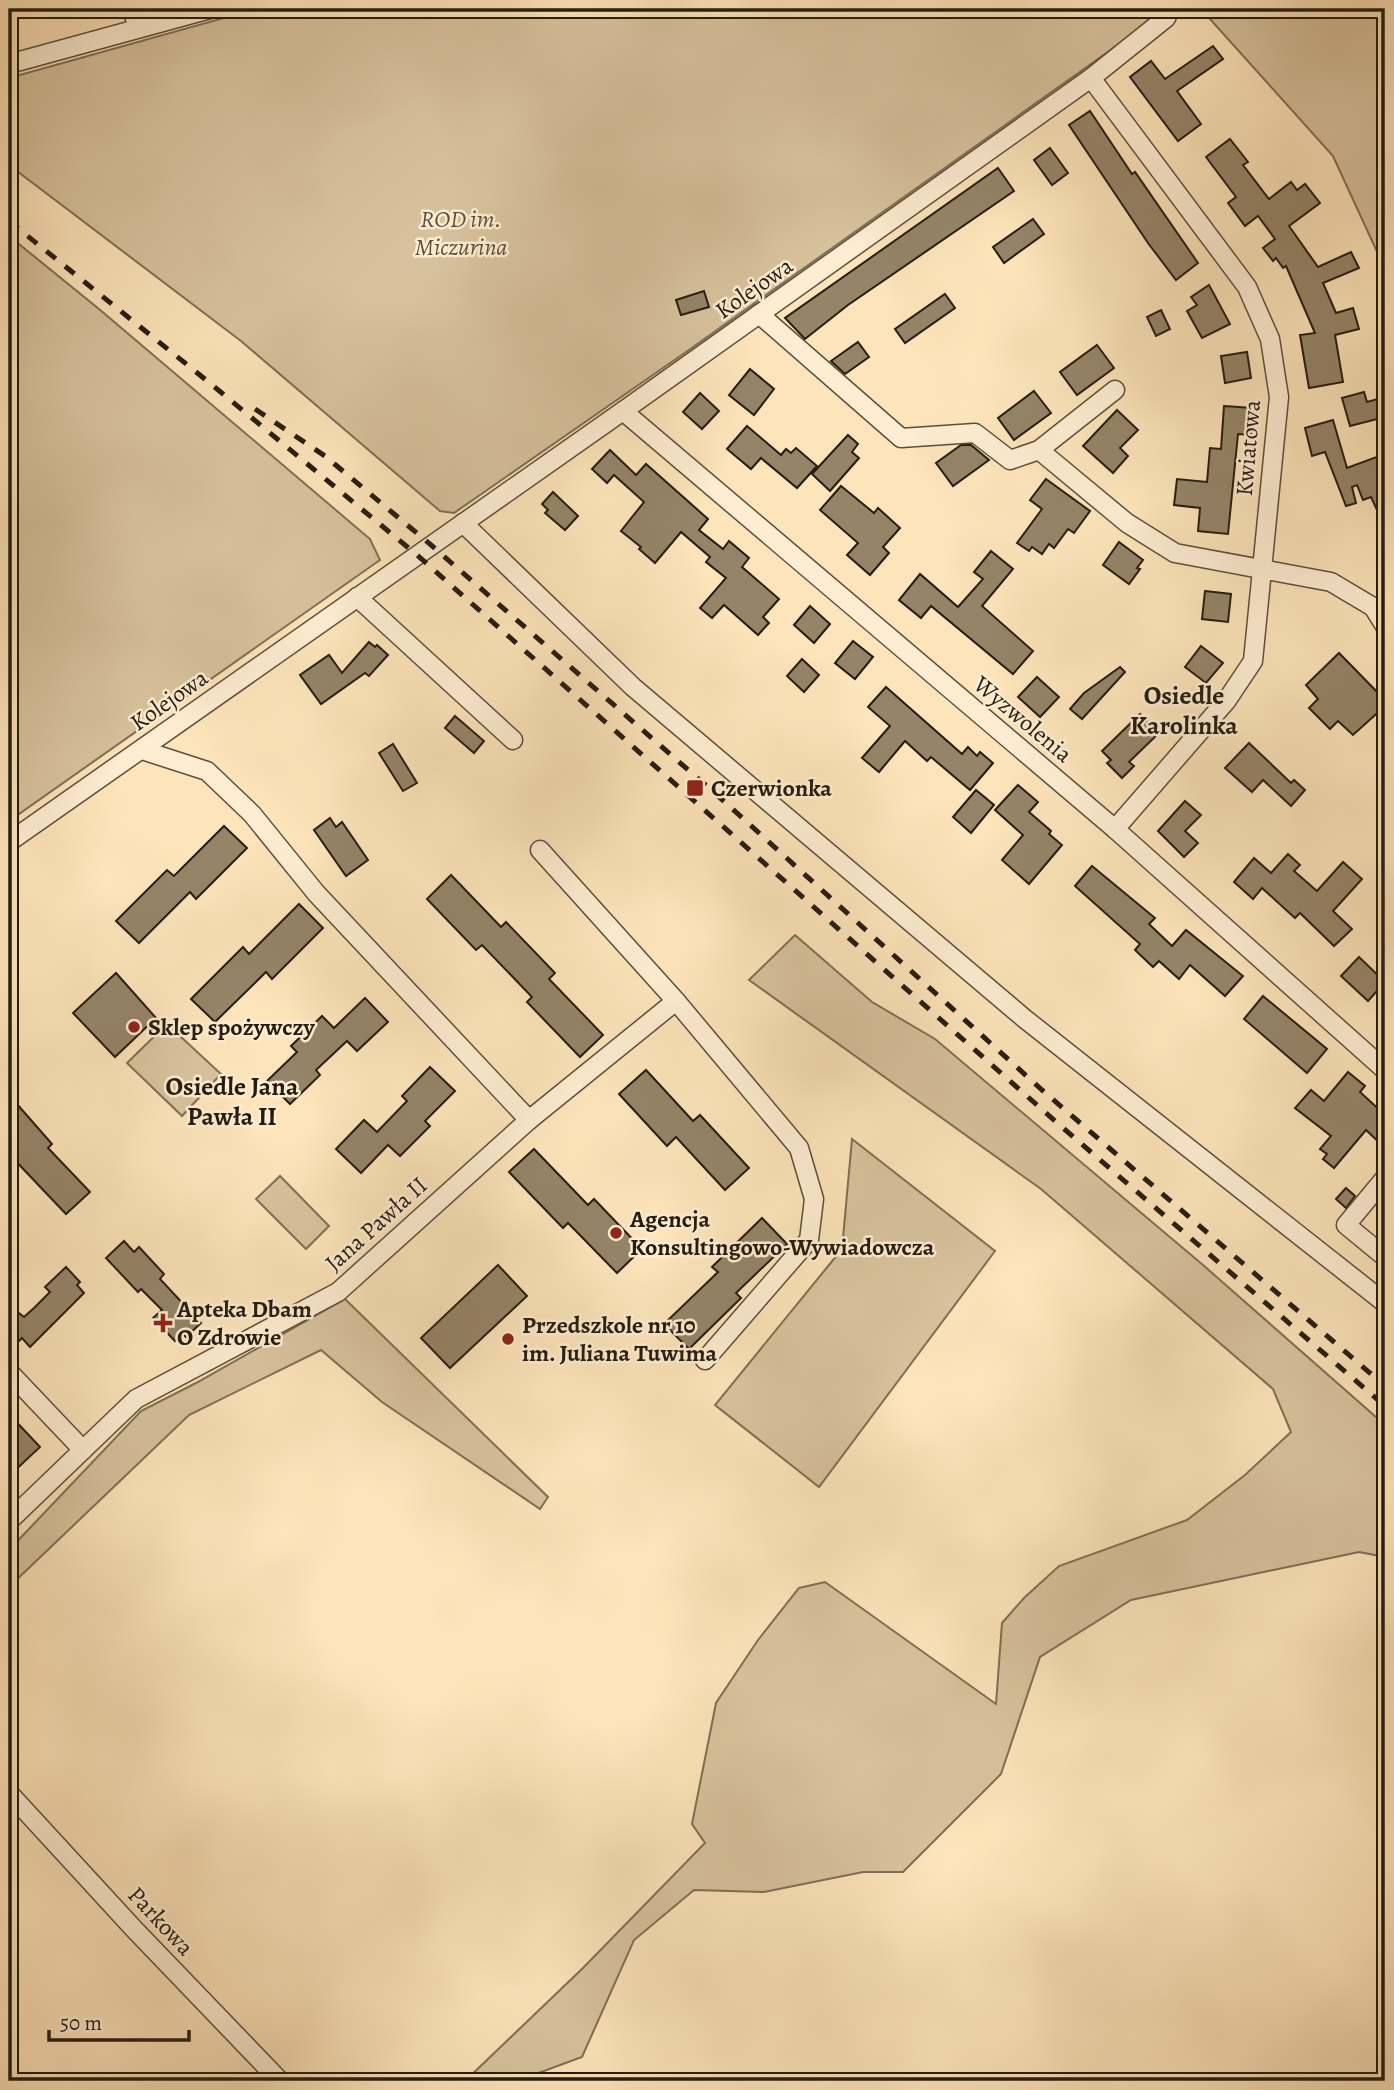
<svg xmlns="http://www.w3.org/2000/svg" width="1394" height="2090" viewBox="0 0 1394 2090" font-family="Alegreya,serif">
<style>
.green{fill:#d8c29d;stroke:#7e6f56;stroke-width:2}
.building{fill:#958468;stroke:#251c10;stroke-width:2}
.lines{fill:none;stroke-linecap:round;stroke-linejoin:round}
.minor-casing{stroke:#5b4e3a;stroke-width:21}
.minor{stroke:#feedd2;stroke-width:18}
.rail{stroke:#251c10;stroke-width:5;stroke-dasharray:12 12;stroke-linecap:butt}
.poi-dot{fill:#8f2418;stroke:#feedd2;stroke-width:2.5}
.labels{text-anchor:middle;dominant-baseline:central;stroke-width:5;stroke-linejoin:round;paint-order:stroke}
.park-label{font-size:24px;font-style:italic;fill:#5b4e3a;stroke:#feedd2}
.street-label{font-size:24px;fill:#251c10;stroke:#feedd2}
.poi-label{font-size:24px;font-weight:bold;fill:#251c10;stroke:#feedd2;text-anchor:start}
.neighbourhood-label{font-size:26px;font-weight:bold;fill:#251c10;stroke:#feedd2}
</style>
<rect width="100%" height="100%" fill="#fde4ba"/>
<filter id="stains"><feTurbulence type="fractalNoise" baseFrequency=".00286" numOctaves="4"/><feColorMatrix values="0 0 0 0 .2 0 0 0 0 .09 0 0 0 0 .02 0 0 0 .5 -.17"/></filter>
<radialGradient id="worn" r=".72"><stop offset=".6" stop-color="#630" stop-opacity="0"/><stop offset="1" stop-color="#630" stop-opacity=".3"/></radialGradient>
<g class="green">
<path d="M256,9H1157L1143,27L686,352L454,513L440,511L241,341L9,165V78Z"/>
<path d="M1201,9H1385V269L1333,156Z"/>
<path d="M9,236L99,309L370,539L380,560L9,821Z"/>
<path d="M795,935L872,1002L935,1039L1203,1265L1385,1425V1557L1359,1552L1131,1600L1040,1657L1001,1774L903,1872H863L764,1892L694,1890L634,1940L582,2057L517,2081H465L583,1968L705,1843L692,1824L716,1703L758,1640L799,1588L825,1582L996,1704L1002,1623L1024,1598L1059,1566L1187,1520L1245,1475L1291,1432L1273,1389L1041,1189L749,980Z"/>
<path d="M167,1024L221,1074L182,1116L127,1063Z"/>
<path d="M852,1139L995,1251L819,1487L715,1405L842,1249Z"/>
<path d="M280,1176L329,1226L306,1249L256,1199Z"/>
<path d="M345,1299L548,1497L540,1509L382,1402L321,1350L189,1415L9,1587V1550L141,1411L196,1383Z"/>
</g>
<g class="building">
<path d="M1213,46L1223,59L1177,91L1201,124L1178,141L1130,77L1151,61L1165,79Z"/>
<path d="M1090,111L1132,174L1135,172L1198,263L1176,280L1148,243L1069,125Z"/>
<path d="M1230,139L1248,162L1243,165L1269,199L1291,182L1297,190L1305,184L1320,203L1289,226L1318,267L1351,252L1359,268L1323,283L1336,313L1353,308L1359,329L1335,335L1343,382L1309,388L1300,335L1315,333L1286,266L1283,268L1276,258L1273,261L1263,248L1275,239L1258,216L1245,226L1228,203L1236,197L1206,157Z"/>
<path d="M1050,148L1068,173L1052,185L1034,160Z"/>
<path d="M998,168L1014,191L848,305L805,339L785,318Z"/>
<path d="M1033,219L1044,234L1004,263L993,247Z"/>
<path d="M1209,285L1230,324L1202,338L1187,311L1197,305L1191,297Z"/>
<path d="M704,291L709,307L681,315L676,300Z"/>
<path d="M945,294L955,308L905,343L895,329Z"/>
<path d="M1161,310L1170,329L1156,336L1147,317Z"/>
<path d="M858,342L869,357L845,374L831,361Z"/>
<path d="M1097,345L1114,368L1077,395L1060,372Z"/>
<path d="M1247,352L1251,378L1225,383L1221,356Z"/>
<path d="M750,369L774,389L754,415L729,395Z"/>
<path d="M1034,391L1051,413L1014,440L998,418Z"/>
<path d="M1364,392L1367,402L1385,397V417L1350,426L1342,398Z"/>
<path d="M700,393L719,411L702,429L683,412Z"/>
<path d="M1224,406L1253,408L1251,435L1238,434L1228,534L1198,531L1200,508L1174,505L1177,479L1207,482L1210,448L1221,449Z"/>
<path d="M1117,410L1138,430L1120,448L1128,456L1113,473L1083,446Z"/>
<path d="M1333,420L1347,468L1382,455L1385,463V527L1371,497L1363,500L1357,485L1352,487L1356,503L1346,506L1325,452L1312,456L1305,428Z"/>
<path d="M747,426L781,455L786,449L791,453L796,448L817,466L797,488L761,458L751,469L727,449Z"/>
<path d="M848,435L858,444L852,452L859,458L830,491L812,474Z"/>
<path d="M961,445H971L989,460L953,486L936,463Z"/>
<path d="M610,450L636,475L646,464L708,519L699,530L723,549L729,541L749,558L742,567L779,599L763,617L769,623L758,635L724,605L712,618L700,608L726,578L706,562L710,557L681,532L655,563L639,549L641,547L621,531L644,502L614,475L607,483L592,469Z"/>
<path d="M1046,479L1090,511L1074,533L1068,529L1054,548L1049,544L1042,554L1032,547L1029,551L1017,543L1042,509L1030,500Z"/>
<path d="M841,486L874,513L878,508L900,528L883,547L889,553L870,575L847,555L858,543L820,510Z"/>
<path d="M553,492L578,516L565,530L545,513L548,510L542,504Z"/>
<path d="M1119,542L1143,560L1137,568L1140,569L1129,584L1103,565Z"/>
<path d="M991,551L1013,569L982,606L1033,651L1013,674L931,606L921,618L899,600L920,574L958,607L983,579L974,572Z"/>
<path d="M1205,591L1231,594L1228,622L1202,619Z"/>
<path d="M810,606L830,624L814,643L794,625Z"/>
<path d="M853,641L873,657L855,679L835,663Z"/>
<path d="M369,642L375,647L377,645L388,655L369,676L365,673L321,704L300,675L329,655L342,673Z"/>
<path d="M1201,646L1223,663L1206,683L1185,667Z"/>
<path d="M1339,653L1385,700V706L1353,735L1338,721L1330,729L1309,708L1318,699L1306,685Z"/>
<path d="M802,659L819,675L804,692L787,676Z"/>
<path d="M1120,667L1125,672L1082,719L1070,709L1084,693Z"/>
<path d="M1037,677L1059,697L1040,717L1018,697Z"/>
<path d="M886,687L962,754L968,747L977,756L980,752L993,763L970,790L931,757L927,761L905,741L879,772L862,758L890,726L868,707Z"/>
<path d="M1140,714L1159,733L1129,762L1134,766L1122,778L1107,763L1111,760L1102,751Z"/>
<path d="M455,716L484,741L474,753L445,728Z"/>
<path d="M1249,743L1291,783L1294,780L1305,790L1291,806L1263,780L1252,792L1225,768Z"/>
<path d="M393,744L417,783L403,791L379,753Z"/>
<path d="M1018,785L1038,802L1029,812L1051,831L1049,834L1062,845L1029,884L1002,860L1023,835L995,810Z"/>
<path d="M976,790L994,805L971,833L953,817Z"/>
<path d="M1185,801L1201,815L1185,831L1198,843L1184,857L1158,831Z"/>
<path d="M330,818L336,827L342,822L368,860L346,876L314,830Z"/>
<path d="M224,826L247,848L196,899L190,892L139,943L116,921L167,870L174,876Z"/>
<path d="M1288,854L1300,865L1294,871L1317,891L1343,862L1362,879L1333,911L1352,929L1334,946L1300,913L1295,918L1262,888L1253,899L1234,882L1254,858L1271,873Z"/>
<path d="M1092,866L1155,918L1149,924L1172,946L1186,930L1243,976L1225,996L1190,965L1179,979L1159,961L1153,967L1135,950L1140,944L1075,886Z"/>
<path d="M451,875L501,927L506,922L555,973L549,979L603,1035L580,1057L527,1002L532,997L482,945L476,950L427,899Z"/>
<path d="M299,904L323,928L272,979L266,972L215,1022L191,999L243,947L249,954Z"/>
<path d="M1359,957L1385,982L1368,1001L1341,976Z"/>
<path d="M116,973L156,1018L115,1057L73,1013Z"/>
<path d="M1263,996L1327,1049L1307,1073L1244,1019Z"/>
<path d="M365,998L388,1022L357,1051L347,1041L316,1070L320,1075L290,1104L267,1081L297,1052L291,1046L322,1016L334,1028Z"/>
<path d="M430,1067L455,1091L425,1121L430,1126L400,1156L388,1145L361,1173L336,1149L364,1120L377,1132L407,1101L402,1096Z"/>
<path d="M646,1070L693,1121L700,1115L749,1168L725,1190L676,1137L667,1146L619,1094Z"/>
<path d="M1348,1072L1365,1086L1360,1092L1385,1115V1148L1366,1130L1334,1168L1323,1159L1327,1154L1320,1149L1331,1136L1295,1108L1311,1090L1324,1101Z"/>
<path d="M9,1095L52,1144L48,1148L90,1192L66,1214L9,1154Z"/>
<path d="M534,1149L588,1205L594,1199L642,1249L617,1273L568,1223L563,1228L509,1172Z"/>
<path d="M1346,1188L1355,1196L1346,1208L1336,1199Z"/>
<path d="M762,1218L787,1244L736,1293L741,1298L689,1349L664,1324L718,1272L712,1267Z"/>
<path d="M124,1241L134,1252L139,1247L164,1274L160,1279L201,1323L186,1337L183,1334L175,1341L153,1318L162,1310L141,1289L138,1292L106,1258Z"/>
<path d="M498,1265L527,1296L450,1368L421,1338Z"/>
<path d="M66,1267L80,1282L77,1285L84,1293L30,1347L22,1338L18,1342L9,1333V1323L19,1313L24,1317L34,1308L50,1292L45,1287Z"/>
<path d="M9,1414L40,1447L9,1476Z"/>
</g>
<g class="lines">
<defs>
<g id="minor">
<path d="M132,9L138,28"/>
<path d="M9,64L210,9"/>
<path d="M1091,78L1247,287L1270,339L1279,397L1253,661L1227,700L1115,829"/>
<path d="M759,314L901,438L975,433L1010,460L1039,450L1115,390"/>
<path d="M623,411L1115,829L1385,1070"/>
<path d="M1039,450L1127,523L1175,553L1331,582L1373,607L1385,626"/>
<path d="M463,523L633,687L1025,1019L1385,1303"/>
<path d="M357,597L513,740"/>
<path d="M9,842L623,411L1091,78L1166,18L1170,9"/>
<path d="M540,850L676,1001"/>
<path d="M529,1120L676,1001L799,1148L814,1199L809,1240L705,1360"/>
<path d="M1385,1178L1346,1225L1385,1257"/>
<path d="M9,1372L83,1450"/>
<path d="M9,1521L136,1399L338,1292L529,1120L316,893L252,814L207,771L142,750"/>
<path d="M9,1793L134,1929L280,2081"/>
</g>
</defs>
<use href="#minor" class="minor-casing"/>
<use href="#minor" class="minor"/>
<g class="rail">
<path d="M9,221L211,384L417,555L1055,1121L1385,1406"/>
<path d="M255,409L325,456L431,545L726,803L1042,1090L1385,1386"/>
</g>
</g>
<g class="poi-dot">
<rect x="686" y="779" width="18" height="18" rx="3.5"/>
<circle cx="134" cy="1027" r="7"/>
<circle cx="616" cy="1233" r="7"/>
<path d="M159.5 1312.5h7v7h7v7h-7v7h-7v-7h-7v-7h7z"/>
<circle cx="508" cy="1339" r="7"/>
</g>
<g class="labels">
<g class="park-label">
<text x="461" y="219">ROD im.<tspan x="461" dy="28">Miczurina</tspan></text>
</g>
<g class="street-label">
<text transform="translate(754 288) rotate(-35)">Kolejowa</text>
<text transform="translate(1248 448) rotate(-85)">Kwiatowa</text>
<text transform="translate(169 700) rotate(-35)">Kolejowa</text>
<text transform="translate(1023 719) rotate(40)">Wyzwolenia</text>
<text transform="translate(376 1224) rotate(-42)">Jana Pawła II</text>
<text transform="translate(161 1921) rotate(47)">Parkowa</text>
</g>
<g class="poi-label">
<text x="711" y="788">Czerwionka</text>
<text x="148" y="1027">Sklep spożywczy</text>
<text x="630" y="1219">Agencja<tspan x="630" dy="28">Konsultingowo-Wywiadowcza</tspan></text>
<text x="177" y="1309">Apteka Dbam<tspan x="177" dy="28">O Zdrowie</tspan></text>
<text x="522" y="1325">Przedszkole nr 10<tspan x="522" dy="28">im. Juliana Tuwima</tspan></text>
</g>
<g class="neighbourhood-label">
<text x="1184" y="695">Osiedle<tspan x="1184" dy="30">Karolinka</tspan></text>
<text x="232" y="1086">Osiedle Jana<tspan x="232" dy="30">Pawła II</tspan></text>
</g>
</g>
<rect width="1394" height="2090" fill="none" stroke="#fde4ba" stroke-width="35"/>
<rect x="10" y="10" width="1373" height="2069" fill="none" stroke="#251c10" stroke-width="3.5"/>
<rect x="18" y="18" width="1359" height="2055" fill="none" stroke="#251c10" stroke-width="2"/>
<path d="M49 2030v10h140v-10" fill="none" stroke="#251c10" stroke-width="3.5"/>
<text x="60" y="2030" font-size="21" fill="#251c10" stroke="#feedd2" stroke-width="5" paint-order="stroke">50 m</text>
<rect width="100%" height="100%" filter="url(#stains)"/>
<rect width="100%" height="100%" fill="url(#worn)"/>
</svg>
